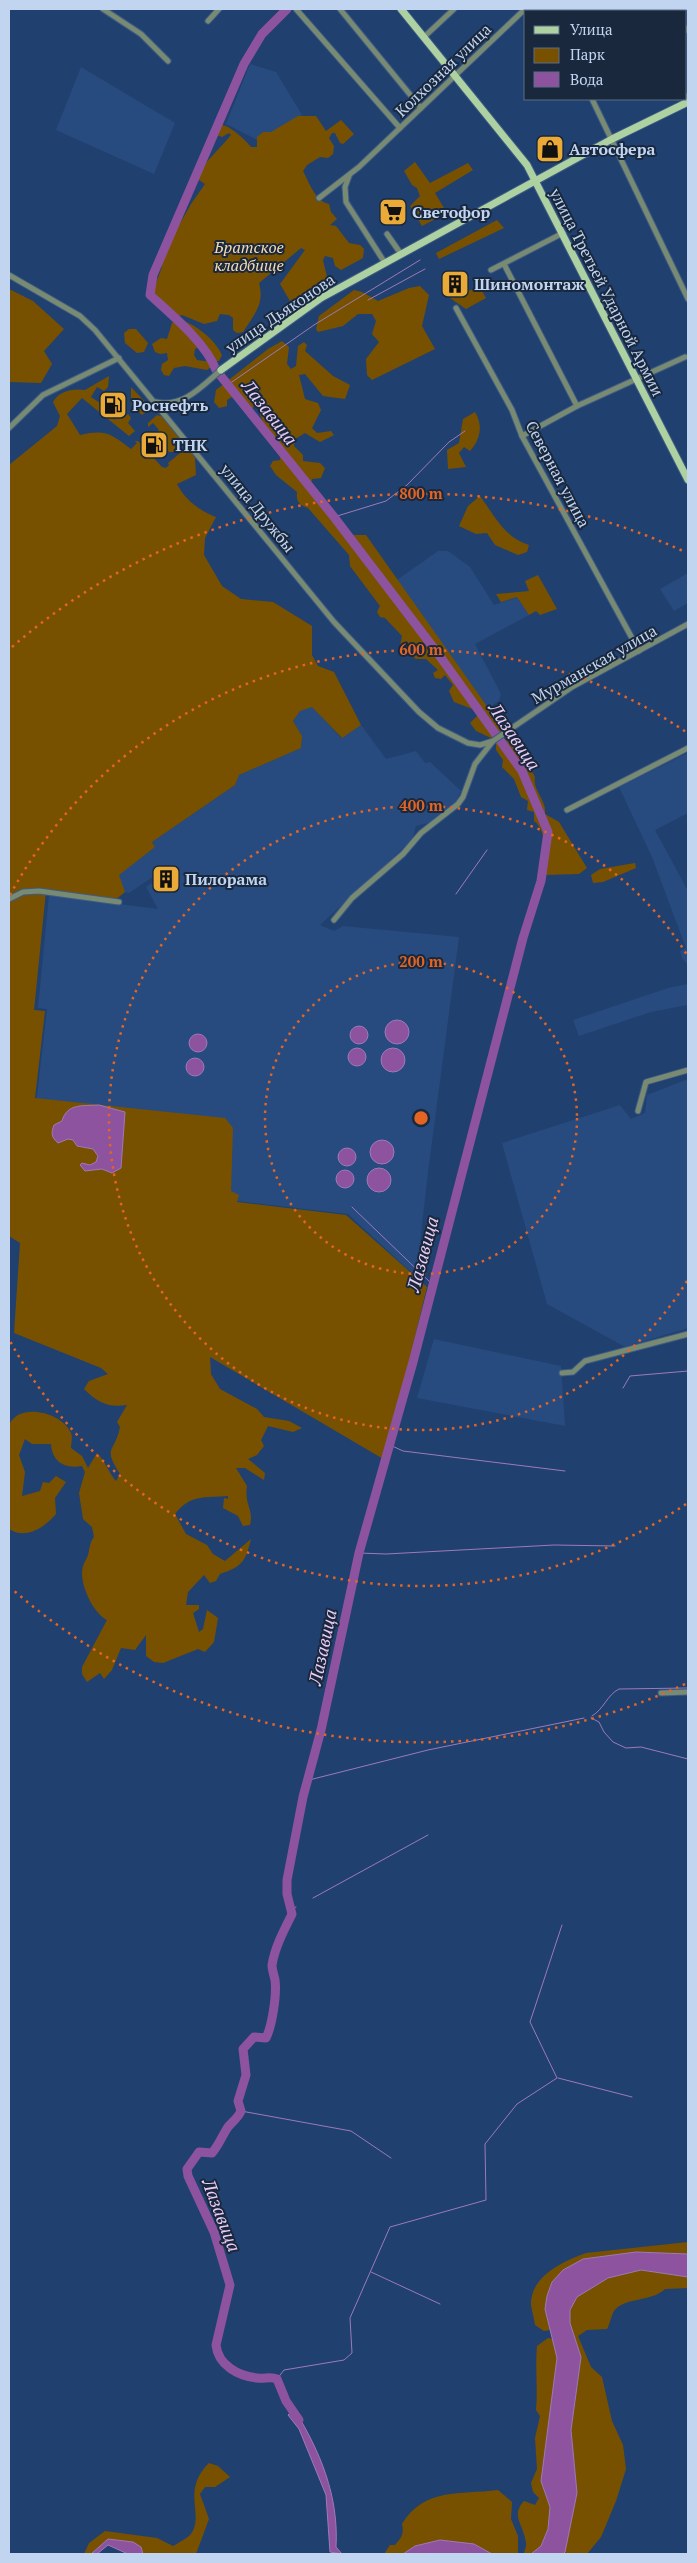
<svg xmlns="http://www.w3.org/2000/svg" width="697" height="2563" viewBox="0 0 697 2563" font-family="'PT Serif',serif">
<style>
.built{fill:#274b7f}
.green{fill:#785100}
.water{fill:#8d539f;stroke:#9d7ab7}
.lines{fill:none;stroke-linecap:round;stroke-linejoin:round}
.stream{stroke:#9d7ab7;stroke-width:1}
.river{stroke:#8d539f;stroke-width:9}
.minor-casing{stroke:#3d5b86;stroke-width:7}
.major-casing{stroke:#3d5b86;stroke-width:9}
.minor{stroke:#788a72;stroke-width:5}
.major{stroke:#aed1a2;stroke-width:7}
.ring{fill:none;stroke:#e46523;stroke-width:2.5;stroke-dasharray:2.5 5}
.labels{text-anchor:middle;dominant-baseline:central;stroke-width:4;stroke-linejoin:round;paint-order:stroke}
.street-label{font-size:16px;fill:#c1d4f0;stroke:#19283d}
.poi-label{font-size:16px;font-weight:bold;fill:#c1d4f0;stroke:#19283d;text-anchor:start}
.park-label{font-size:16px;font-style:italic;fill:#f7dab0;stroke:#19283d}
.water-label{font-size:18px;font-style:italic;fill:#eccdf6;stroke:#19283d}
.centre{fill:#e46523;stroke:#19283d;stroke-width:2.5}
.ring-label{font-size:15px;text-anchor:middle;font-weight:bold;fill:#e46523;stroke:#19283d;stroke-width:4;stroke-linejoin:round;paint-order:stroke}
</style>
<rect width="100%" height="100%" fill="#20406f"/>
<g class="built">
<path d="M250,64L276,72L302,115L269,146L226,124Z"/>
<path d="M81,67L175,123L154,174L56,130Z"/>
<path d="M438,551H448L470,567L494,605L517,597L529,615L475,644L501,694L499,701L488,708L397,580Z"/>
<path d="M688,573V603L674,611L660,589Z"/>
<path d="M312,706L341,738L361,725L386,759L416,751L425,763L430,762L461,791L456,803L432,822L416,826L412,840L320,925L334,931L343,926L459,937L428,1172L418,1261L420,1267L413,1274L348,1214L237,1201L34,1122L47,1009L38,1008L49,895L158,909L146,887L169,871L167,867L129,893L125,892L118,875L155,847L152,842L235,785L239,775L301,748L302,736L293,721L300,711Z"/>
<path d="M688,753V813L655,830L688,891V965L682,958L680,951L686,948L652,857L619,787Z"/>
<path d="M688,984V1005L651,1012L579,1036L573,1020L668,988Z"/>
<path d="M688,1079V1328L625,1347L547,1304L502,1143L620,1105L631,1119L645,1113L647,1095Z"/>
<path d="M434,1339L561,1366L565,1426L417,1398Z"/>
</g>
<g class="green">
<path d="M298,116H316L326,131L341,120L354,134L343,144L340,143L335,133H332L329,138L334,146L333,154L328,158L320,157L307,165L303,171C309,182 315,201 329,204L331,212L337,219L330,225L336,226L349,243L360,245L364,249L363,258L341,270L335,266L333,258L325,256L323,260L327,277L326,284L290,301L280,284L305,250L301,248L259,283C265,304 254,315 243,332L237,333L233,330V318L229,315L220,314L217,321L204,324L182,315L176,317L152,293L162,267L160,259L191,204L205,184L199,180L197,175C206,160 220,149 231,135L229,133L222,137L217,135V129L221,125C228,124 247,141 251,147H257V137L263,132H271Z"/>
<path d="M415,162L430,183L468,163L473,170L435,193L447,213L422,226L410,206L420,196L417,188L412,185L404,171Z"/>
<path d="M497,220L504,228L439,259L436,253Z"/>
<path d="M420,286L429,295L422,326L435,349L372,380L367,375L366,359L379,342L372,334L376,321L372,314H358L343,326L318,332L316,329L319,316L354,290L362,292L378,301L409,288Z"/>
<path d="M480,288L486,298L466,309L450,298L452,294Z"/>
<path d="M9,289L33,301L64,329L44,351L52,364L41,383L9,382Z"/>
<path d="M179,319C196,325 214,338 222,355L219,361H215L202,346L195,349L194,355L197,360L211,362V367L207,370L185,366L174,368L169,376L164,375L161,370L162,364L168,360L167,353L160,354L155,352L152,344L161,338L167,339L172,323Z"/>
<path d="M129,329H136L148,343L144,352L137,353L125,343L124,333Z"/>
<path d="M282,341L289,347L287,364L291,369L296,366L298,346L304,342L307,345L305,351L333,376L350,385L345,399L323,396L305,374L299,375L305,399L318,403L321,410L312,428L317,433L331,431L334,435L320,442L305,433L295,439L294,446L303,455V461L320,463L325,468L321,478L312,479L311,485L351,535H366L503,729L500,734L491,738L476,731L470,723L477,716L475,710L454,702L449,691L453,685L445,675L441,679L435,678L433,673L438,670L426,659H416L400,646L402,636L385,618L380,617L377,612L380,606L350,566L349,555L308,508C299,505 296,502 297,492L276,475L270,466L273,461L280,460L281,447C271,433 251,414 263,396L258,390L247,398L254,403L253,408L247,411L232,397L227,400V406L219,408L214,402L216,390L268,349Z"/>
<path d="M109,376L108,387L104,391L97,387L91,397L115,413L114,420L120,414L124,417L128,414L131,418L128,423L135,431L129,436L82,398L67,414L80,435C106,429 111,434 131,449L137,443L135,441H138L162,467L166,468L169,465L168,463L185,449L191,450L195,458L196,475L177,484C185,500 200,511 216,517L205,538L204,555L222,586L241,599L273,602L312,626V655L318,666L334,672L361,725L342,738L312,707L300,711L293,721L302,736L301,748L239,775L235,785L152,842L155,847L119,875L125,892L115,900L46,891L34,1010L45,1011L35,1098L225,1118L233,1128L231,1191L239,1195L237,1202L346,1215L427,1287L385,1460L210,1357L211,1374L220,1389L257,1409L264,1417L289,1421L302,1428L293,1432L268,1426L261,1440L264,1446L257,1455L248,1459L265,1473L264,1480L245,1468H236L247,1486C244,1505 254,1509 250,1525L243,1526L238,1516L223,1508L224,1498L228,1499V1496C204,1498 191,1494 175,1514L186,1534L207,1545L213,1554L225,1561L251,1539C245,1562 243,1566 220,1574L216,1581L210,1583L204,1575L188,1592L186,1605H199V1609L193,1613L199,1632L203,1629L207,1610L218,1618L214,1642L205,1652L198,1649L163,1663L154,1662L146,1656V1635L135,1650L121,1648L112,1670L104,1679L100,1673L87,1682L82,1674V1667L107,1620C93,1613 78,1582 83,1566C84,1562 87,1559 88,1555C90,1548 89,1544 94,1537L92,1527L83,1519L79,1493L85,1472L82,1466C65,1469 52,1462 51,1444H32L25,1439L19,1455L25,1472L22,1496L40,1491L43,1482L49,1483L56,1476L66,1482L55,1498L56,1514C45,1527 26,1540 9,1529V1425C19,1402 62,1412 71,1433C73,1437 71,1443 71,1448L82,1456L88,1468L97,1453C106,1462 108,1472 116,1481L120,1474C102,1446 115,1453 120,1427L117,1422L127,1405C108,1408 97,1402 84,1389L89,1381L108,1374L101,1368L14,1333L20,1243L9,1236V465L57,426L60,416L53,402C59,391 72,388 85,390Z"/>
<path d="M131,387L151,408L142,415L131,405Z"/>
<path d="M475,412C483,425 481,439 470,451L464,447L459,453L466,467L448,469L447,450L459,443L463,419Z"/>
<path d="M157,415L164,417L182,440L181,445L173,452H169L154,434L159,430L153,423L148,427V423Z"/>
<path d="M480,496C494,515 505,538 529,545L527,552L518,555L495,545L487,533L476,534L459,526L468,506Z"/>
<path d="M538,575L557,609L540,615L536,611L529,615L517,597L501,602L496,594L529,591L525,581Z"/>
<path d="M503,738L520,750L535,777C532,790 547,800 545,814L559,822L587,868L579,874L545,875L540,872C539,862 543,861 545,853C547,844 541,825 534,821V812L527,810L528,801L521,797L514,779L502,767L503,760L496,750V743Z"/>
<path d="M635,863L636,868L603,882L593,883L591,875L600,869Z"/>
<path d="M688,2242V2254L636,2252L583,2259L545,2309L550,2330L544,2331L535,2325C534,2318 532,2311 531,2305C530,2276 564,2261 586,2253Z"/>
<path d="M641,2270L688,2277V2288L665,2289C652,2302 624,2297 614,2311C611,2316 610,2324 607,2329L587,2330L578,2336L591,2367L602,2377L612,2421L623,2445L626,2469L616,2501L601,2537L587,2554H563L577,2493L571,2430L581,2357L570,2323V2310L577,2297L608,2278Z"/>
<path d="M548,2338L553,2339L557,2358L541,2481L550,2507L548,2529L541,2546L531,2554H524C524,2550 527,2547 526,2543C524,2525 510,2516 524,2501L535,2505L539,2498L533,2492L531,2483L537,2469L535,2438L540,2416L536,2410C538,2389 535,2367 537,2346Z"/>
<path d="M209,2463L218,2466L230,2477L215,2487H205L200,2494L209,2519L196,2554H143L141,2547L108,2539L91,2554H84L89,2543L105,2531L157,2538L173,2546C178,2543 186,2539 190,2535C206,2516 180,2491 209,2463Z"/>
<path d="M498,2490L512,2502L511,2519L518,2536V2554H492L474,2544L415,2546L403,2554H384L390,2545H395C402,2537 404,2534 402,2524C425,2487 460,2495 498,2490Z"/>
</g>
<g class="water">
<circle cx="397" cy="1032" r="12"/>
<circle cx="359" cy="1035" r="9"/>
<circle cx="198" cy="1043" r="9"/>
<circle cx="357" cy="1057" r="9"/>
<circle cx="393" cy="1060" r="12"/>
<circle cx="195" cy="1067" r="9"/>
<path d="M99,1105L125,1112L121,1168L112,1173L102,1169L85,1171L80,1165L82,1163L90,1165L96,1162L98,1156L93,1149L77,1146L73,1140L68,1139L58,1143C51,1137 51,1133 54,1125L62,1121C67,1103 83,1106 99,1105Z"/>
<circle cx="382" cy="1152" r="12"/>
<circle cx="347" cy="1157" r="9"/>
<circle cx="379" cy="1180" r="12"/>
<circle cx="345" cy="1179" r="9"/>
<path d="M636,2252L688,2254V2277L641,2270L608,2278L577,2297L570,2310V2323L581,2357L571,2430L577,2493L565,2552L563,2554H531L541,2546L548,2529L550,2507L541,2481L557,2358L545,2309L547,2296L552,2282L563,2270L583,2259Z"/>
<path d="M294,2409C320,2451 339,2496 336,2547L342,2554L330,2552L326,2495L299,2429L288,2415Z"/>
<path d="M108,2539L133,2542L141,2547L143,2554H128L108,2545L97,2554H91Z"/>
<path d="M440,2540L474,2544L492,2554H403L415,2546Z"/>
</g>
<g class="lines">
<g class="stream">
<path d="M368,300L425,269"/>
<path d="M229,384L314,325L420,260"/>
<path d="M334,517L386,501L407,485L449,442L465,431"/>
<path d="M456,894L487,850"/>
<path d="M352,1207L432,1284"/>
<path d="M623,1388L630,1376L688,1371"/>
<path d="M390,1445L403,1451L565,1471"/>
<path d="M359,1553L386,1554L554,1545L615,1546"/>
<path d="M592,1716C604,1709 607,1695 619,1689L688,1688"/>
<path d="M591,1718L599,1722L604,1732L613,1742L626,1748L641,1747L688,1759"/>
<path d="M309,1780L428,1750L584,1718"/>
<path d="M313,1898L428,1835"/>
<path d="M291,1909L296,1907"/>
<path d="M558,2078L632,2097"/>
<path d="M241,2111L351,2131L391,2158"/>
<path d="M371,2272L440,2304"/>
<path d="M277,2379L284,2370L344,2360L352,2353L350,2318L390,2227L486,2200L485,2144L517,2104L557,2078L530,2022L562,1925"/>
</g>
<path class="river" d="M287,9L262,34L244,64L153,275L150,295C172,315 206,343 216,370L334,517L439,655L522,771L548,832L541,881L523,938L413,1362L359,1553L321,1730L303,1797L287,1880V1894L292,1914C284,1930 275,1947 272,1965C272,1970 274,1975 275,1980C277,1995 272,2026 266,2038L254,2037L243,2049L246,2075L238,2101L241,2111C238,2118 233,2121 228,2127C222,2136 219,2145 212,2153L199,2152L187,2169L188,2176L214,2232L230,2285L216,2345C218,2365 238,2376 257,2378C265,2379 270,2376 277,2379L286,2401L299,2420"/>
<defs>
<g id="minor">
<path d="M103,9L141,34L168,61"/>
<path d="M296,9L400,128"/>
<path d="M340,9L421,108"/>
<path d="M548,9L549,11"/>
<path d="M640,9L642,11"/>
<path d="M208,21L219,9"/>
<path d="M686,30L688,28"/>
<path d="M424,37L454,9"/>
<path d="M686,96L688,101"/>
<path d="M592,99L688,299"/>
<path d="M349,176L345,187L346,202L385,263"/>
<path d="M319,198L359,167L525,9"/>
<path d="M387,234L401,254"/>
<path d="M504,264L577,406"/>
<path d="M491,270L563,233"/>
<path d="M9,275L80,316L95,330L334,622L419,712L438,728L468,743L480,745L493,741"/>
<path d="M456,308L512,410L522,436L639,651"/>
<path d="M156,402C183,408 201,387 221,370"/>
<path d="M9,428L43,395L119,358"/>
<path d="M522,436L577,406L685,357"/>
<path d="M567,810L688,748"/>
<path d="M9,899L23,892L39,891L119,902"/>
<path d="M334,920L352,898L403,854L421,833L458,804L463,797L475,764L493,741L572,687L688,624"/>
<path d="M638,1111L646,1082L688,1070"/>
<path d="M562,1373L573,1372L585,1361L688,1334"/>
<path d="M661,1693L688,1692"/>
</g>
<g id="major">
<path d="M401,9L527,165L688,480"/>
<path d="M221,370L321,298L612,139L688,102"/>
</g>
</defs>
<use href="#minor" class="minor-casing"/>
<use href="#major" class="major-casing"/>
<use href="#minor" class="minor"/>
<use href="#major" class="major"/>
</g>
<g class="ring">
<circle cx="421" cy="1118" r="156"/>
<path d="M687 1281A312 312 0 1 1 687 955"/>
<path d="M686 1504A468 468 0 0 1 10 1341M10 895A468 468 0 0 1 686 732"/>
<path d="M685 1684A624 624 0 0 1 12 1589M12 647A624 624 0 0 1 685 552"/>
</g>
<defs>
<symbol id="shop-square" viewBox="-11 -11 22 22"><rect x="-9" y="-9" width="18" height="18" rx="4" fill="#e9aa38" stroke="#19283d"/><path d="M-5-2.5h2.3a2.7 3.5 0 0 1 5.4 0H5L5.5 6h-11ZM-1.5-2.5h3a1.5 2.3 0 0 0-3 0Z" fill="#111"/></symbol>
<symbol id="supermarket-square" viewBox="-11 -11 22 22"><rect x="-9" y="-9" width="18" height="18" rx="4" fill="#e9aa38" stroke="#19283d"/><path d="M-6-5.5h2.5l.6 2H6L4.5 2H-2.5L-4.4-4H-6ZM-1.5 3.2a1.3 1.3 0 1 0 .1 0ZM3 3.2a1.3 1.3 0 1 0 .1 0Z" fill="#111"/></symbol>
<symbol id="building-square" viewBox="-11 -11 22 22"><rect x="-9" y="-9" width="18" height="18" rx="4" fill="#e9aa38" stroke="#19283d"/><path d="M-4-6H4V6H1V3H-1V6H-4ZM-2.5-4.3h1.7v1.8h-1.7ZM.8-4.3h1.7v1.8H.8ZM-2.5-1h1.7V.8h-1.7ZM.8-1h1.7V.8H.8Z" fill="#111"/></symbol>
<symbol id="fuel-square" viewBox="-11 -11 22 22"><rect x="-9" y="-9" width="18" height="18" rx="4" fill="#e9aa38" stroke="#19283d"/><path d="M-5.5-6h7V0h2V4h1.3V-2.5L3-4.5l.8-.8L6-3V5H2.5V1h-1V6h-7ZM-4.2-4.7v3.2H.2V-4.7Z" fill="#111"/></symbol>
</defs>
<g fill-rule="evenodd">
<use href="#shop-square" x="534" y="133" width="32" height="32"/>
<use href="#supermarket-square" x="377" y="196" width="32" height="32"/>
<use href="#building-square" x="439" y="268" width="32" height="32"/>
<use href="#fuel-square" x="97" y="389" width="32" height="32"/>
<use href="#fuel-square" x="138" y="429" width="32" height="32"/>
<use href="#building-square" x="150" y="863" width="32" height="32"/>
</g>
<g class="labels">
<g class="street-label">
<text transform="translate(443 70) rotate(-44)">Колхозная улица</text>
<text transform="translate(607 292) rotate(63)">улица Третьей Ударной Армии</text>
<text transform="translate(280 313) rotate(-34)">улица Дьяконова</text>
<text transform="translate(558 474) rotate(62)">Северная улица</text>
<text transform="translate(258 508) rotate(51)">улица Дружбы</text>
<text transform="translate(594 664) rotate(-30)">Мурманская улица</text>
</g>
<g class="poi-label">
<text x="569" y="149">Автосфера</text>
<text x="412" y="212">Светофор</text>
<text x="474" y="284">Шиномонтаж</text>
<text x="132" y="405">Роснефть</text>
<text x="173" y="445">ТНК</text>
<text x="185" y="879">Пилорама</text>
</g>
<g class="park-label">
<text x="249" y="247">Братское<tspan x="249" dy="18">кладбище</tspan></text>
</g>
<g class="water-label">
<text transform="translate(270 412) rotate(52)">Лазавица</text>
<text transform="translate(515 736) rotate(56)">Лазавица</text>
<text transform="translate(422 1254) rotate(-75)">Лазавица</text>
<text transform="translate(322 1647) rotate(-78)">Лазавица</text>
<text transform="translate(222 2215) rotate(69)">Лазавица</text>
</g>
</g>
<circle cx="421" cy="1118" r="8" class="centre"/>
<g class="ring-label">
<text x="421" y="499">800 m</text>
<text x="421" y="655">600 m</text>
<text x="421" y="811">400 m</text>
<text x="421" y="967">200 m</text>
</g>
<rect width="697" height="2563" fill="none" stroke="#c1d4f0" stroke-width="20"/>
<rect x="524" y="10" width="162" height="90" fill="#19283d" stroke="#5c6d85"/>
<rect x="534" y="26" width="25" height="8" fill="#aed1a2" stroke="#5c6d85"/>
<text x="570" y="35" font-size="15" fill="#c1d4f0">Улица</text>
<rect x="534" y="48" width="25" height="15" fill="#785100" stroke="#5c6d85"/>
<text x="570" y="60" font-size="15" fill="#c1d4f0">Парк</text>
<rect x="534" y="72" width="25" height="15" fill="#8d539f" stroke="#5c6d85"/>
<text x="570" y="85" font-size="15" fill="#c1d4f0">Вода</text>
</svg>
